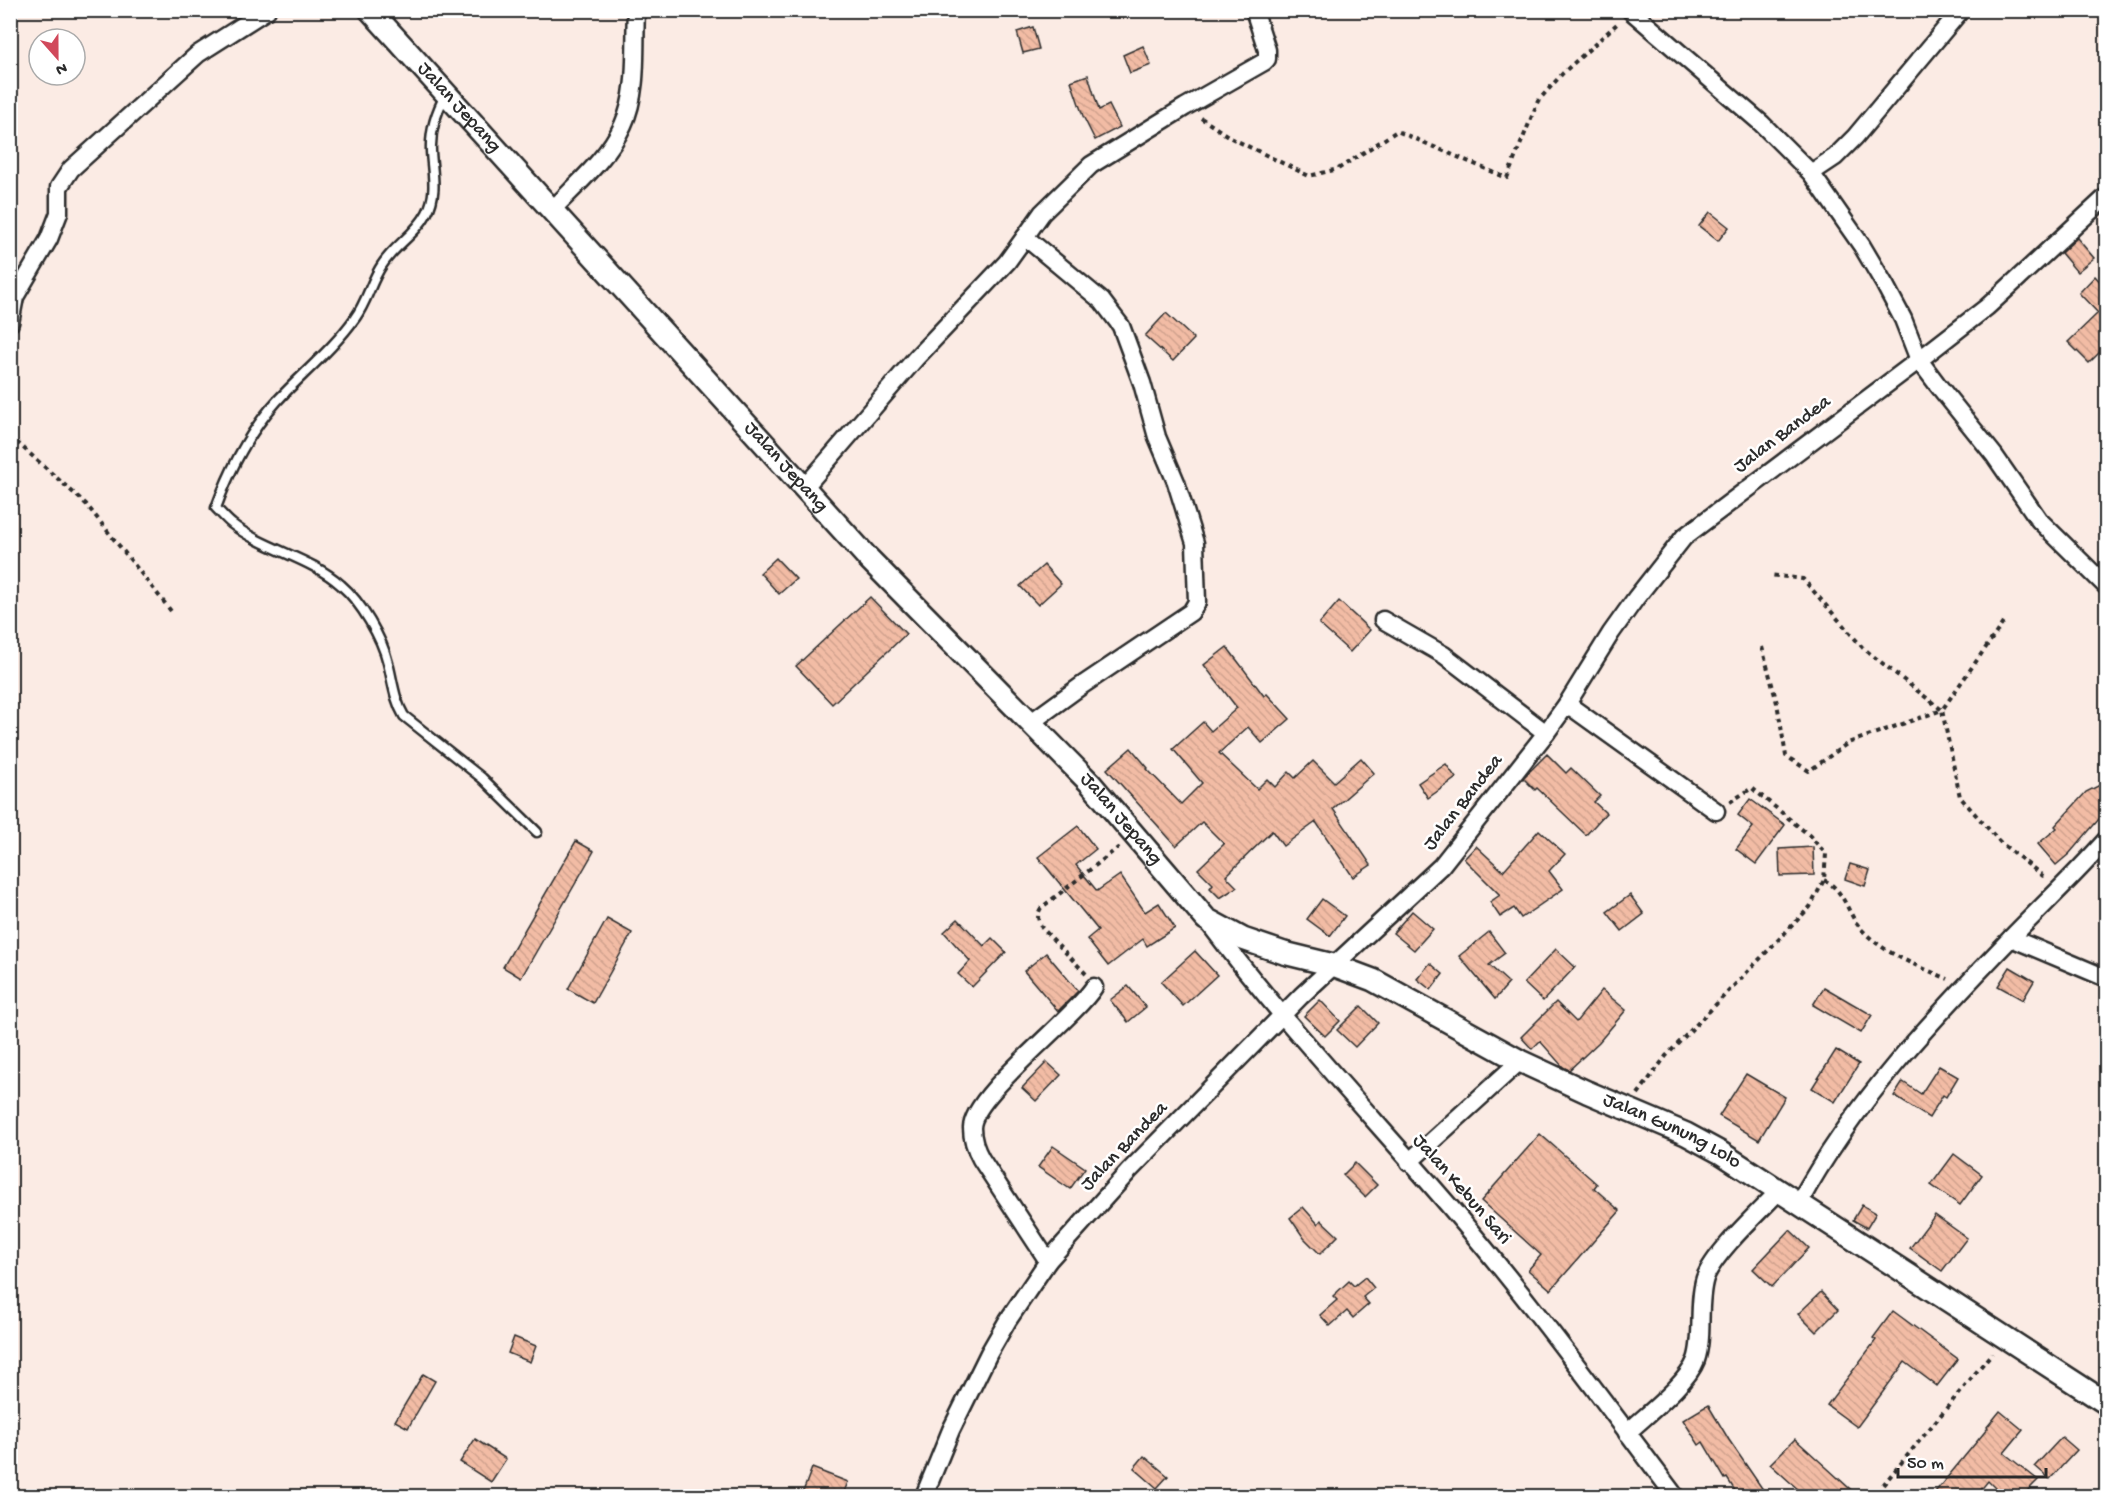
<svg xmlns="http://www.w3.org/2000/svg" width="2117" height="1507" viewBox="0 0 2117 1507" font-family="'Gochi Hand',sans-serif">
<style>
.building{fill:url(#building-back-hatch);stroke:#2b2b2b;stroke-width:1.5}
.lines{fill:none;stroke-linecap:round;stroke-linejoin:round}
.service-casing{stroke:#2b2b2b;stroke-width:13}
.minor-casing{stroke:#2b2b2b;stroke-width:21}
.tertiary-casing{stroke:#2b2b2b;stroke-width:26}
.path{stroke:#2b2b2b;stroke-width:4;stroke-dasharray:4.5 4.5;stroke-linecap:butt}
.service{stroke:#fff;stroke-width:8}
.minor{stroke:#fff;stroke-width:16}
.tertiary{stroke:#fff;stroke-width:21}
.labels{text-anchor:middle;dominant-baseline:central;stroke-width:5;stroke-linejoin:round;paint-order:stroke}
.street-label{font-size:20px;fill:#2b2b2b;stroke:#fff}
</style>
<defs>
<pattern id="building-back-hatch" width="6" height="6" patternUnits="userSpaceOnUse" patternTransform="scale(1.5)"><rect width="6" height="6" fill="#f2bca5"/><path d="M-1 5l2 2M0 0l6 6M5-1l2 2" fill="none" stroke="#d0a28e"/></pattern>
</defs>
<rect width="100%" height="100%" fill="#fbebe4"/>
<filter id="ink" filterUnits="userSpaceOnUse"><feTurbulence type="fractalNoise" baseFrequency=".0167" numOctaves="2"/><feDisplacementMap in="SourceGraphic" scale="12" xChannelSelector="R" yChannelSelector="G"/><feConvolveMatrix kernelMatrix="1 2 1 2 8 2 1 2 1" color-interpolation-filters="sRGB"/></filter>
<g filter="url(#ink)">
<g class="building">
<path d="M1033,27L1039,49L1023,53L1017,32Z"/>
<path d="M1143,46L1151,65L1130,73L1123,55Z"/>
<path d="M1088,75L1099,110L1109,105L1120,127L1095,140L1083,116L1071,81Z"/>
<path d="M1710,212L1729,227L1718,241L1699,226Z"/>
<path d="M2077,238L2094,258L2077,272L2061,253Z"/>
<path d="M2095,276L2106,288V346L2089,363L2068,342L2098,313L2079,293Z"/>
<path d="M1166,313L1194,339L1173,361L1145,336Z"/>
<path d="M776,558L796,579L779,594L760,573Z"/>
<path d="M1044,565L1061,584L1038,605L1020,586Z"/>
<path d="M870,597L906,634L832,704L796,666Z"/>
<path d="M1339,601L1370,630L1350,652L1319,624Z"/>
<path d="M1227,647L1264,696L1267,694L1290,719L1262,743L1248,727L1219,753L1257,789L1267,779L1275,787L1289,772L1295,778L1313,761L1334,782L1361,758L1374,773L1333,809L1371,865L1353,877L1316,822L1283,846L1272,831L1226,876L1237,887L1220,898L1210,888L1213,884L1198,869L1224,844L1202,822L1176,846L1107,769L1131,748L1148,768L1147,769L1181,804L1202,783L1173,749L1203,722L1211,731L1237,708L1204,665Z"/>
<path d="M1547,754L1566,773L1571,768L1600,796L1594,802L1606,813L1586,835L1537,788L1535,790L1523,778Z"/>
<path d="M1446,764L1456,778L1428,798L1418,783Z"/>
<path d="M2106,782V811L2069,854L2056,865L2038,844L2057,828L2055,826L2086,792Z"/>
<path d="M1750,799L1785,825L1756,864L1736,849L1753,827L1738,815Z"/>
<path d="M1078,826L1096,849L1076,865L1097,891L1120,875L1145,912L1159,903L1175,928L1147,946L1143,939L1108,966L1087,939L1098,930L1038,857Z"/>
<path d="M1539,830L1565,854L1549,871L1563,889L1521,918L1514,908L1500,917L1490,902L1500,895L1464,859L1476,846L1503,871Z"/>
<path d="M576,841L594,851L521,978L503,967Z"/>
<path d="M1813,847L1814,875L1780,876L1779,849Z"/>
<path d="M1850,864L1870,870L1865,886L1845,879Z"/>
<path d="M1630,895L1644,914L1622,931L1607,912Z"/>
<path d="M1322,899L1345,916L1330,936L1307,919Z"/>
<path d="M1412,911L1433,929L1414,950L1393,933Z"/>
<path d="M607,919L632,933L593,1003L568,989Z"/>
<path d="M958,919L984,946L992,938L1006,952L972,987L958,974L970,961L944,932Z"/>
<path d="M1489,932L1505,953L1489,965L1509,983L1495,999L1459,956Z"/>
<path d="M1556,949L1575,967L1543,1001L1524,983Z"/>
<path d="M1195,951L1217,975L1183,1006L1161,982Z"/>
<path d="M1046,953L1078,991L1058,1011L1024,971Z"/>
<path d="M1430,963L1443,974L1431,990L1417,979Z"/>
<path d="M2010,967L2034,981L2023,1000L1998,986Z"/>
<path d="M1128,986L1146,1007L1128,1022L1110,1000Z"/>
<path d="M1824,987L1872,1015L1861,1033L1813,1005Z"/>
<path d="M1602,990L1626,1010L1599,1042L1569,1070L1563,1067L1540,1041L1532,1049L1521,1037L1556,1002L1576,1022Z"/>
<path d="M1320,1000L1340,1021L1325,1036L1304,1016Z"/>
<path d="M1361,1006L1378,1023L1355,1047L1337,1030Z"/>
<path d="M1836,1050L1859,1064L1835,1102L1812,1088Z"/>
<path d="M1047,1062L1061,1075L1036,1101L1022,1088Z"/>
<path d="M1939,1066L1958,1077L1946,1097L1943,1095L1929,1118L1894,1096L1903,1082L1921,1094Z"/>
<path d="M1746,1074L1785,1097L1759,1140L1719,1116Z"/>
<path d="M1540,1134L1597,1184L1594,1188L1620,1211L1551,1290L1528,1270L1541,1255L1481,1201Z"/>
<path d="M1053,1146L1085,1168L1070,1189L1038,1167Z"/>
<path d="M1954,1154L1982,1175L1960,1205L1931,1185Z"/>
<path d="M1355,1163L1377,1185L1365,1197L1343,1175Z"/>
<path d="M1862,1205L1876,1213L1867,1228L1853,1220Z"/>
<path d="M1303,1207L1318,1224L1321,1220L1338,1236L1320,1254L1304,1238L1290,1218Z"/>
<path d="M1935,1215L1967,1238L1942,1271L1910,1248Z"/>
<path d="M1790,1230L1809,1248L1772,1287L1753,1269Z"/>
<path d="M1365,1277L1374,1288L1363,1297L1369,1304L1353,1318L1347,1311L1330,1326L1320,1315L1337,1300L1333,1296L1349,1281L1354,1286Z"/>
<path d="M1821,1292L1838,1310L1816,1332L1798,1314Z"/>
<path d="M1893,1311L1958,1359L1937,1386L1905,1362L1857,1427L1827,1405L1876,1340L1873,1338Z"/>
<path d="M514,1337L536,1346L530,1362L508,1353Z"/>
<path d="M423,1374L435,1381L408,1428L395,1421Z"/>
<path d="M1708,1405L1729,1440L1768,1497H1739L1727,1478L1725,1479L1703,1442L1699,1445L1683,1420Z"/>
<path d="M2000,1411L2023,1430L2004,1453L2038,1480L2021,1497H2004L1988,1481L1975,1497H1931L1988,1428L1987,1427Z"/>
<path d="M2062,1437L2077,1450L2050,1479L2035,1466Z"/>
<path d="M475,1439L506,1459L491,1482L460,1462Z"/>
<path d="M1795,1439L1859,1497H1807L1791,1483L1770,1464Z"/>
<path d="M1144,1456L1168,1476L1157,1488L1134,1468Z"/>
<path d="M812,1468L848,1482L842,1497H801Z"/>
</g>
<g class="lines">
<defs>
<path id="service" d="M446,94C436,112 430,130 431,151C432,173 438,192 427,213C416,234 394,246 382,265C371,281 367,302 355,318C333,349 303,373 277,401C249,432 230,469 216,508C221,513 226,519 232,524C265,550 310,557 341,585C361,602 382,638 388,663C393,682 394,699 404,716L482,778L537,832"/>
<g id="minor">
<path d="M1630,10L1761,123L1811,173L1862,246L1885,285L1903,319L1919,360L1937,384L1994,455L2039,520L2106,586"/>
<path d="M1811,173L1835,157L1855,137L1961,10"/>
<path d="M552,210C577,184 608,158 623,125C639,91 634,47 636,10"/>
<path d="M1025,237L1042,213L1091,165L1185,107L1264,62L1267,59V50L1254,10"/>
<path d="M10,323L15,297L49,239L59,213V187L71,169L198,54L267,10"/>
<path d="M804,488L916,358L1007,262L1025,237L1102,301L1121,326L1142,383L1157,437L1176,482L1195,543L1197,602L1191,612L1081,686L1030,723"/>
<path d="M1383,620L1444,655L1546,733"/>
<path d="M1567,704L1716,811"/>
<path d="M1208,922C1277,1014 1355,1098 1431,1185C1518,1284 1596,1391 1675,1496"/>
<path d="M2011,938L2106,978"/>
<path d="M1409,1162L1520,1061"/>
<path d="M1799,1203C1853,1103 1933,1019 2011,938C2043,905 2076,874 2106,840"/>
<path d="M1048,1261L981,1159C976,1150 972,1139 972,1128C972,1095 1073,1020 1094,987"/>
<path d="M1627,1433C1646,1415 1687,1384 1696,1360C1704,1338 1697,1303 1705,1278C1714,1253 1759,1212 1779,1191"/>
<path d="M924,1496L951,1430L989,1353L1008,1320L1048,1261L1129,1171L1301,996L1441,866L1546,733L1567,704L1611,633L1636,598L1684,537L1919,360L1987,307L2106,197"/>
</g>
<g id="tertiary">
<path id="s1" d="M370,10L868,558L1090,783L1206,919L1243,939L1284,953L1333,965L1373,980L1520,1061L1587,1092L1686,1134L1721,1153L2106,1403"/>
</g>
</defs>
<use href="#service" class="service-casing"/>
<use href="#minor" class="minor-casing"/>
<use href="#tertiary" class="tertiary-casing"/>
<g class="path">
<path d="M1201,118L1231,138L1309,176L1338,169L1397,131L1507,178L1538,101L1563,73L1619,22"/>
<path d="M10,436L86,504L171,611"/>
<path d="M2003,623L1942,710L1960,797L2001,843L2043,876H2046"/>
<path d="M1762,647L1777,703L1786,756L1809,771L1848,743L1942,710L1863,648L1803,579L1770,575"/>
<path d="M1824,880C1846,891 1847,915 1863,931C1886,955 1918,966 1948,979"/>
<path d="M1086,974L1042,928C1038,920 1036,916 1041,908L1119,847"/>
<path d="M1638,1094L1666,1056L1810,907L1824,880L1826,854L1810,836L1752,788L1730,802"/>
<path d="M1883,1485L1992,1353"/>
</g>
<use href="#service" class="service"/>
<use href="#minor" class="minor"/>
<use href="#tertiary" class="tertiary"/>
</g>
</g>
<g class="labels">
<g class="street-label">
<text stroke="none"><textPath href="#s1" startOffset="132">Jalan Jepang</textPath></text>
<text transform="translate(1783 435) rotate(-37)">Jalan Bandea</text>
<text stroke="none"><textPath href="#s1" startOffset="618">Jalan Jepang</textPath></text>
<text transform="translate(1464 803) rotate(-52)">Jalan Bandea</text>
<text stroke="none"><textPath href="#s1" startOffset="1104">Jalan Jepang</textPath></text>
<text stroke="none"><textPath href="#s1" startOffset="1749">Jalan Gunung Lolo</textPath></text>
<text transform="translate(1125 1147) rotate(-46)">Jalan Bandea</text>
<text transform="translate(1461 1190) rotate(49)">Jalan Kebun Sari</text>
</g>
</g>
<rect width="2117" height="1507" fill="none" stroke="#fff" stroke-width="36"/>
<rect x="18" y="18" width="2081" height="1471" fill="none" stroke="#2b2b2b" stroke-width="2" filter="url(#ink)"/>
<g transform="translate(57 57) rotate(159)"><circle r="28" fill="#ffffff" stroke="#aaaaaa" stroke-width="1.5"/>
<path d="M0-4.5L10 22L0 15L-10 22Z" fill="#d1495b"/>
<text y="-9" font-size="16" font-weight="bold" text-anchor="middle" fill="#2b2b2b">N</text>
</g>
<path d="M1898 1468v9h148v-9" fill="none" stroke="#2b2b2b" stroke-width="3"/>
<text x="1907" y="1468" font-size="18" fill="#2b2b2b" stroke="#ffffff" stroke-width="4.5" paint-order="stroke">50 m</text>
</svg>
